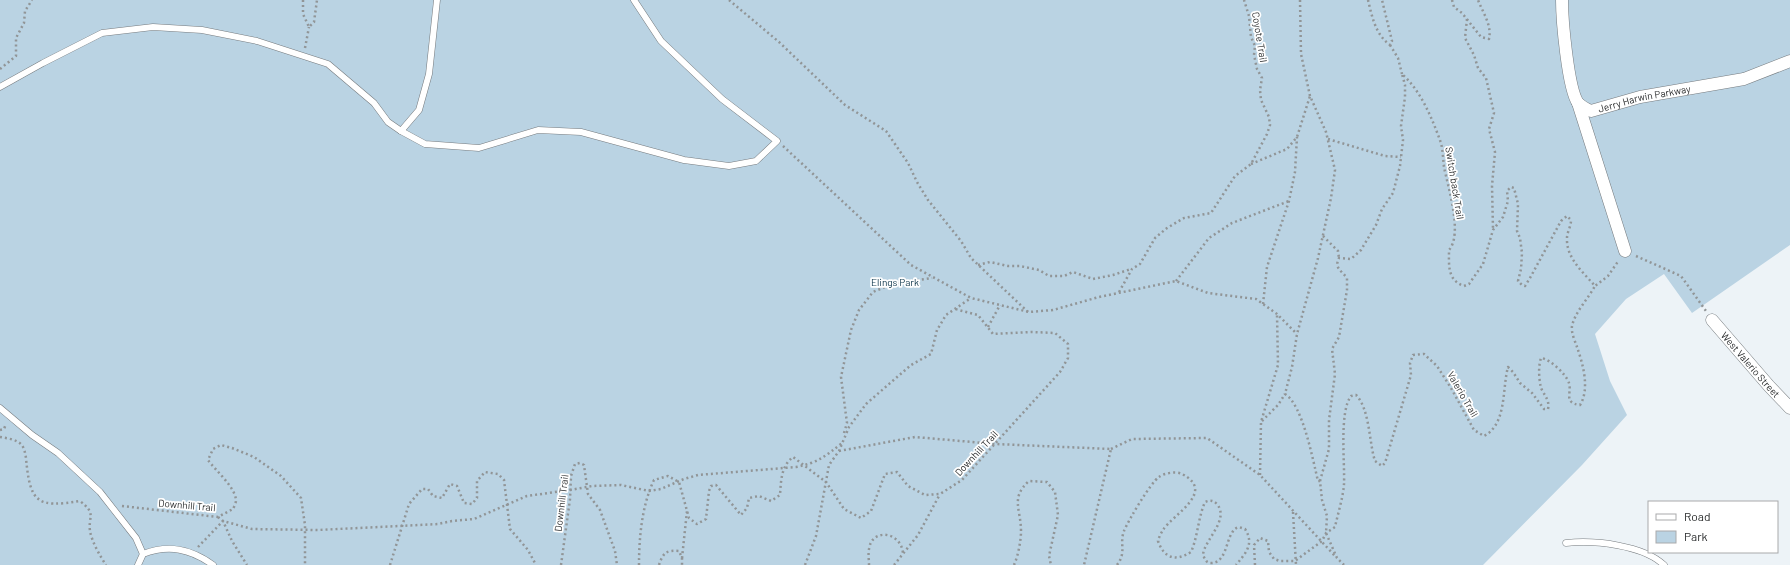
<svg xmlns="http://www.w3.org/2000/svg" width="1790" height="565" viewBox="0 0 1790 565" font-family="Barlow,sans-serif">
<style>
.park{fill:#bad3e3}
.lines{fill:none;stroke-linecap:round;stroke-linejoin:round}
.lane-casing{stroke:#767b7f;stroke-width:7}
.street-casing{stroke:#767b7f;stroke-width:13}
.path{stroke:#919597;stroke-width:2.5;stroke-dasharray:2 3;stroke-linecap:butt}
.lane{stroke:#fff;stroke-width:6}
.street{stroke:#fff;stroke-width:12}
.labels{text-anchor:middle;dominant-baseline:central;stroke-width:3.5;stroke-linejoin:round;paint-order:stroke}
.street-label{font-size:10px;fill:#292b2c;stroke:#fff}
.park-label{font-size:10px;fill:#0f374c;stroke:#fff}
</style>
<rect width="100%" height="100%" fill="#edf3f7"/>
<path class="park" d="M0,0H1790V245L1692,313L1664,274L1626,299L1595,334L1610,381L1627,415L1582,465L1483,565H0Z"/>
<g class="lines">
<defs>
<g id="lane">
<path d="M0,87L43,63L102,33L153,27L202,30L257,41L328,64L374,103L388,122L401,131L419,110L429,74L437,0"/>
<path d="M401,131L425,144L479,148L538,130L581,132L684,160L729,166L756,161L777,141L722,99L661,41L634,0"/>
<path d="M0,408L32,435L58,453L100,492L136,538L143,554"/>
<path d="M1566,543C1594,540 1643,545 1664,565"/>
<path d="M138,565L143,554C169,544 191,549 213,565"/>
</g>
<g id="street">
<path id="s1" d="M1562,0C1562,20 1568,89 1578,103C1582,107 1586,109 1591,111L1640,97L1744,79L1790,61"/>
<path d="M1578,103L1625,251"/>
<path id="s2" d="M1712,320L1769,386L1790,408"/>
</g>
</defs>
<use href="#lane" class="lane-casing"/>
<use href="#street" class="street-casing"/>
<g class="path">
<path d="M303,0V14L309,27L314,22L317,0"/>
<path d="M729,0L779,42L845,105L886,131L908,163L917,182L928,200L961,241L971,258L1028,312"/>
<path d="M1300,0L1301,54L1310,96L1326,132L1335,170L1331,198L1318,258L1297,334L1292,367L1285,394C1303,405 1313,461 1318,481H1320L1322,500L1327,516L1326,533L1337,558L1344,565"/>
<path d="M1368,0C1372,16 1375,34 1390,45L1392,41L1382,0"/>
<path d="M1452,0L1454,7L1462,13L1481,37L1489,39C1492,25 1483,13 1478,0"/>
<path d="M1467,19L1465,38L1474,55L1478,68L1486,78L1494,113L1489,129L1495,152L1492,186L1493,229"/>
<path d="M1390,45L1398,58L1402,74"/>
<path d="M305,48L309,27"/>
<path d="M0,69L16,56V38L24,23L25,11L32,0"/>
<path d="M1328,139L1385,156L1401,157"/>
<path d="M783,146L911,265L971,298L1029,312L1053,310L1099,297L1176,281L1208,293L1256,299L1277,314L1297,334"/>
<path d="M1251,164L1287,149L1297,137L1310,96"/>
<path d="M1323,236L1338,251L1339,258"/>
<path d="M1636,256L1681,276L1706,311"/>
<path d="M978,265L990,262L1008,266H1020L1039,270L1049,276H1064L1073,272L1093,279L1113,275L1131,269"/>
<path d="M1176,281L1209,238L1232,223L1289,201"/>
<path d="M1119,292L1132,269L1140,264L1155,238L1167,228L1184,218L1211,213L1235,176L1251,164L1267,134L1270,125L1269,117L1261,100L1260,90L1262,78L1257,69L1254,55L1255,46L1251,37L1249,16L1244,0"/>
<path d="M1263,304L1267,267L1289,201L1295,172L1297,137"/>
<path d="M988,327L1000,305"/>
<path d="M1262,421L1278,405L1285,394"/>
<path d="M0,430L4,429L6,424"/>
<path d="M844,433L847,423L841,377L851,330L859,310L873,292L892,284L932,278"/>
<path d="M0,437C6,438 13,439 18,442C24,445 25,452 26,458C30,503 37,508 80,501C97,514 88,516 90,531C92,542 100,556 106,565"/>
<path d="M1111,449L1132,439L1207,438L1260,475L1335,556"/>
<path d="M839,451L915,437L995,444L1111,449L1084,565"/>
<path d="M1260,475L1261,422L1278,365L1277,314"/>
<path d="M1320,481L1329,449V420L1335,374L1332,349L1339,337L1347,290V278C1341,270 1334,268 1339,258L1351,259L1361,250L1376,225L1382,209L1393,193L1400,166L1403,140L1401,126L1405,97V85L1402,74C1421,91 1432,118 1441,143C1443,151 1443,159 1444,167C1448,187 1463,234 1449,250C1449,265 1447,280 1464,286L1469,284L1483,264L1493,230L1503,217L1508,201L1507,191L1511,187L1514,188L1518,204L1517,231L1520,238L1522,253L1521,269L1518,281L1522,285L1525,286L1530,278L1561,221L1567,216L1571,220C1571,227 1567,232 1567,238C1566,258 1583,272 1595,286L1608,276L1619,260"/>
<path d="M122,506L218,517L233,509C234,507 236,503 236,500C235,487 216,471 208,460L213,449L221,445L232,448L254,457L281,476L301,498L305,525V565"/>
<path d="M1293,512L1296,565"/>
<path d="M218,517L223,521L252,529L318,530L438,524L452,521L474,519L527,496L570,490L592,486L621,485L649,491L661,489L684,479L698,475L796,467C817,463 826,456 842,443"/>
<path d="M198,547L223,521L232,541L247,565"/>
<path d="M682,558L687,511"/>
<path d="M390,565L409,504L422,489H428L433,496L442,498L450,484L457,486L464,503L472,504L477,498V481L485,472L498,474L504,480L510,529L528,550L536,565"/>
<path d="M561,565L570,499L571,476L575,464L580,463L584,465L588,494L600,510L615,551L617,565"/>
<path d="M639,565C639,537 642,505 654,480L668,476L679,482L689,518L697,524L706,519L709,491L711,486L716,485L741,515L747,508L749,498L759,496L771,501L780,495C781,481 781,466 793,457L826,482L844,509L861,518L871,511L885,474L897,472L908,486L925,495L940,494L962,480L1060,372L1068,358V344L1055,333L1032,332L993,334L978,315L955,309"/>
<path d="M659,565C663,553 666,550 679,551L682,558V565"/>
<path d="M805,565L816,536L829,465L839,451L849,427L866,404L911,365L931,354L937,330L946,315L971,298"/>
<path d="M869,565C869,560 868,554 869,549C872,527 902,532 903,554"/>
<path d="M894,565L918,535L940,494"/>
<path d="M1014,565C1018,556 1021,541 1021,531C1021,509 1010,498 1029,481L1047,482L1055,492L1058,515L1049,556L1051,565"/>
<path d="M1117,565C1127,552 1119,544 1124,531C1128,521 1151,482 1159,477C1164,473 1176,471 1182,474C1217,492 1172,515 1163,530C1161,533 1159,537 1158,541C1164,558 1175,562 1191,552C1198,536 1198,518 1205,502C1210,500 1213,500 1217,504C1230,520 1204,540 1203,555C1205,559 1206,563 1211,563C1226,563 1226,541 1232,533C1234,529 1236,528 1239,527L1245,529C1255,544 1245,554 1236,565"/>
<path d="M1255,565L1254,545L1260,538L1268,541L1269,552L1274,559L1280,561H1295L1322,541L1326,533L1335,527C1338,513 1343,498 1344,484C1345,463 1339,412 1351,396L1356,395C1370,409 1369,443 1375,461L1382,466L1385,463L1411,375L1410,363L1413,355L1424,354L1437,366L1451,388L1474,430L1484,436C1507,424 1502,389 1508,367L1513,372L1520,383L1532,393L1544,409H1548C1550,400 1544,395 1541,388C1539,379 1538,367 1541,358C1550,359 1566,374 1569,383C1572,393 1563,403 1580,405C1590,389 1583,364 1577,347C1575,341 1571,333 1572,326C1575,312 1588,299 1595,286"/>
</g>
<use href="#lane" class="lane"/>
<use href="#street" class="street"/>
</g>
<g class="labels">
<g class="street-label">
<text transform="translate(1260 37) rotate(81)">Coyote Trail</text>
<text stroke="none"><textPath href="#s1" startOffset="175">Jerry Harwin Parkway</textPath></text>
<text transform="translate(1455 183) rotate(81)">Switch back Trail</text>
<text stroke="none"><textPath href="#s2" startOffset="59">West Valerio Street</textPath></text>
<text transform="translate(1463 394) rotate(60)">Valerio Trail</text>
<text transform="translate(976 453) rotate(-47)">Downhill Trail</text>
<text transform="translate(561 503) rotate(-83)">Downhill Trail</text>
<text transform="translate(187 505) rotate(5)">Downhill Trail</text>
</g>
<g class="park-label">
<text x="895" y="282">Elings Park</text>
</g>
</g>
<rect x="1648" y="501" width="130" height="52" fill="#ffffff" stroke="#a9aaab"/>
<rect x="1656" y="514" width="20" height="6" fill="#ffffff" stroke="#a9aaab"/>
<text x="1684" y="521" font-size="12" fill="#292b2c">Road</text>
<rect x="1656" y="531" width="20" height="12" fill="#bad3e3" stroke="#a9aaab"/>
<text x="1684" y="541" font-size="12" fill="#292b2c">Park</text>
</svg>
